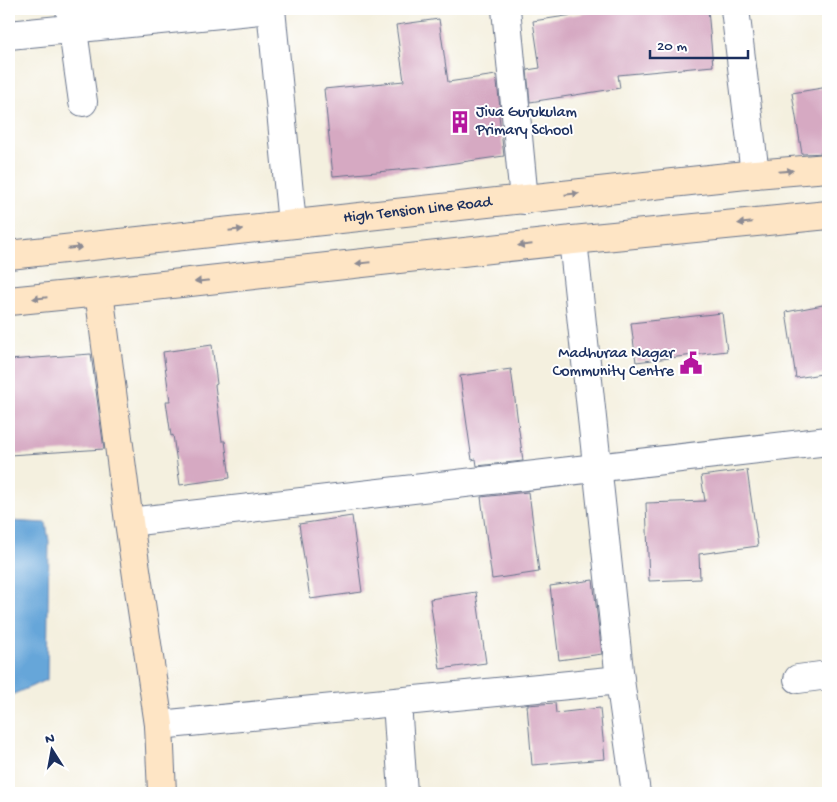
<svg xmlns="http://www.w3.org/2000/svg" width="837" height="802" viewBox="0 0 837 802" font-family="'Gochi Hand',sans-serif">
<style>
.water{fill:#66a6d9;stroke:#406a9c}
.building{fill:#d6a9c2}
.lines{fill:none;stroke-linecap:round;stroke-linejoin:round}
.street-casing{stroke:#67738b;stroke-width:30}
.secondary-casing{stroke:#67738b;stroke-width:30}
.street{stroke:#fff;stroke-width:28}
.secondary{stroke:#fee5c5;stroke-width:28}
.oneway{fill:#8c8a92}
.labels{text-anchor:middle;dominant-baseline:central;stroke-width:4;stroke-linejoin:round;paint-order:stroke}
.poi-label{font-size:16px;fill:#1b2f5e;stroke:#fff;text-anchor:start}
.street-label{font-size:16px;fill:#1b2f5e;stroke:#fff}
</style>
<rect width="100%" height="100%" fill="#fff"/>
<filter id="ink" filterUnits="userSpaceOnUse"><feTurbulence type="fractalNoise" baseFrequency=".02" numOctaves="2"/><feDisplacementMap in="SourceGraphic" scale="10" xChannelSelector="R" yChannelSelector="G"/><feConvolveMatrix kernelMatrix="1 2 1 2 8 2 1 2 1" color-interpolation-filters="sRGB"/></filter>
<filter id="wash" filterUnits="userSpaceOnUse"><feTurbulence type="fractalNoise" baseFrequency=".0096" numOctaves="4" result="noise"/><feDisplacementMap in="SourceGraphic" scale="20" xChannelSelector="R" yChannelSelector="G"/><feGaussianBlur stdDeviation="1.12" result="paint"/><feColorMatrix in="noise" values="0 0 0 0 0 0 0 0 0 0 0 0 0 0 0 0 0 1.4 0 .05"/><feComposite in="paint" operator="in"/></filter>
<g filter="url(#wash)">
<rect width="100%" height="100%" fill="#f4f0df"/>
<path class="water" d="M9,521L46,523L49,541L47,680L9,696Z"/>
<g id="blocks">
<g class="building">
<path d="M612,9H708L713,66L618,75L620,88L530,102L527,70L540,68L533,21Z"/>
<path d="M439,19L448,82L496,75L500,107H498L504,156L420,168L333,176L324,89L404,81L396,25Z"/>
<path d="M828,87V153L802,154L792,93Z"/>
<path d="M828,304V373L796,378L786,312Z"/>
<path d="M722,313L727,351L636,362L631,323Z"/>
<path d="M212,345L217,384L215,385L222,441H225L230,478L180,485L173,435L171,436L166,401H170L163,352Z"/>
<path d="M91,354L104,449L9,455V360Z"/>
<path d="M511,369L523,461L477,466L476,459L472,460L460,376Z"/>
<path d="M747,470L758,546L699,554L700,579L649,581L646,503L705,501L701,476Z"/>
<path d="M528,492L529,500H530L539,572L492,579L481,497Z"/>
<path d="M352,516L362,592L310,599L299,524Z"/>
<path d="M593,580L602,654L559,660L550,586Z"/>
<path d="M476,592L486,663L440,669L430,599Z"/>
<path d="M555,703L556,713L600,708L605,759L532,765L527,705Z"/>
</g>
</g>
</g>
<g filter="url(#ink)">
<use href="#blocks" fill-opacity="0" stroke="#67738b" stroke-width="1"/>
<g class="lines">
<defs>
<g id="street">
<path d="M70,9L83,102"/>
<path d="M271,9L292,224"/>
<path d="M506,9L524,200"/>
<path d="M735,9L755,174"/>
<path d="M9,35L271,9"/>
<path d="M573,240L620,680L636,793"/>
<path d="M129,522L828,441"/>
<path d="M798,679L828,675"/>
<path d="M397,702L403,793"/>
<path d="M159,725L620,680"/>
</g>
<g id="secondary">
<path id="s1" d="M9,255L755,174L828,168"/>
<path d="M99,292L129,522L159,725L162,793"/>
<path d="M9,301L99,292L573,240L828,215"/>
</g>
</defs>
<use href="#street" class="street-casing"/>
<use href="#secondary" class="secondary-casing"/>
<use href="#street" class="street"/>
<use href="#secondary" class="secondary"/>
</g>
<defs><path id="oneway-solid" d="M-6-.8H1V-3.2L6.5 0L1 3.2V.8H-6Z" transform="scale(1.25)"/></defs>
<g class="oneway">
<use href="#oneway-solid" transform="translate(786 171) rotate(-5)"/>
<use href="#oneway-solid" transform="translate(572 194) rotate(-6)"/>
<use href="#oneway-solid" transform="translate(745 223) rotate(174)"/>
<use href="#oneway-solid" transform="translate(236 230) rotate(-6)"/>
<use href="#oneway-solid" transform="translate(525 245) rotate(174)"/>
<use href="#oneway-solid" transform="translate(75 248) rotate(-6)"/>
<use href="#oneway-solid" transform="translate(363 263) rotate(174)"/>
<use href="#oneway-solid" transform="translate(202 281) rotate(174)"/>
<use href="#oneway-solid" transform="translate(40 298) rotate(174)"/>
</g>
</g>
<defs>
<symbol id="building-bare" viewBox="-9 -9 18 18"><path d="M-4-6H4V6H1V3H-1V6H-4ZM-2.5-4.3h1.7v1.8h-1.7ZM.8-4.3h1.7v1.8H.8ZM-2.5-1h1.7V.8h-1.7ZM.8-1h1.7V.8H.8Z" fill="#b5179e" stroke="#fff" stroke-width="2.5" paint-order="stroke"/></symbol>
<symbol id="civic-bare" viewBox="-9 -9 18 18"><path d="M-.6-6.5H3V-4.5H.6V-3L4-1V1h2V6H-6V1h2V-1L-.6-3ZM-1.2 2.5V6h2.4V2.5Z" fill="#b5179e" stroke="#fff" stroke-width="2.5" paint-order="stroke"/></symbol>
</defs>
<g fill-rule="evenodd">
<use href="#building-bare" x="444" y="106" width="32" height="32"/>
<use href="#civic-bare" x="675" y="347" width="32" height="32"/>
</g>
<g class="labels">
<g class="poi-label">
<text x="476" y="113">Jiva Gurukulam<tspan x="476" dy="18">Primary School</tspan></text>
<text x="674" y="354" text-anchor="end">Madhuraa Nagar<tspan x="674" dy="18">Community Centre</tspan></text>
</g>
<g class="street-label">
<text stroke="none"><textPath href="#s1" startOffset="411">High Tension Line Road</textPath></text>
</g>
</g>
<rect width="837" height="802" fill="none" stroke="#fff" stroke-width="30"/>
<g transform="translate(52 750) rotate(349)" stroke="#ffffff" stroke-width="4" paint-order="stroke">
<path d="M0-4L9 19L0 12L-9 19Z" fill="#1b2f5e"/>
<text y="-8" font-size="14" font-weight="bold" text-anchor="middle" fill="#1b2f5e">N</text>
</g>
<path d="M650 50v8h98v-8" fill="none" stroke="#1b2f5e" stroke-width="2.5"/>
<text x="657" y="50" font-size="15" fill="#1b2f5e" stroke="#ffffff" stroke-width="4" paint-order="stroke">20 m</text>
</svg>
